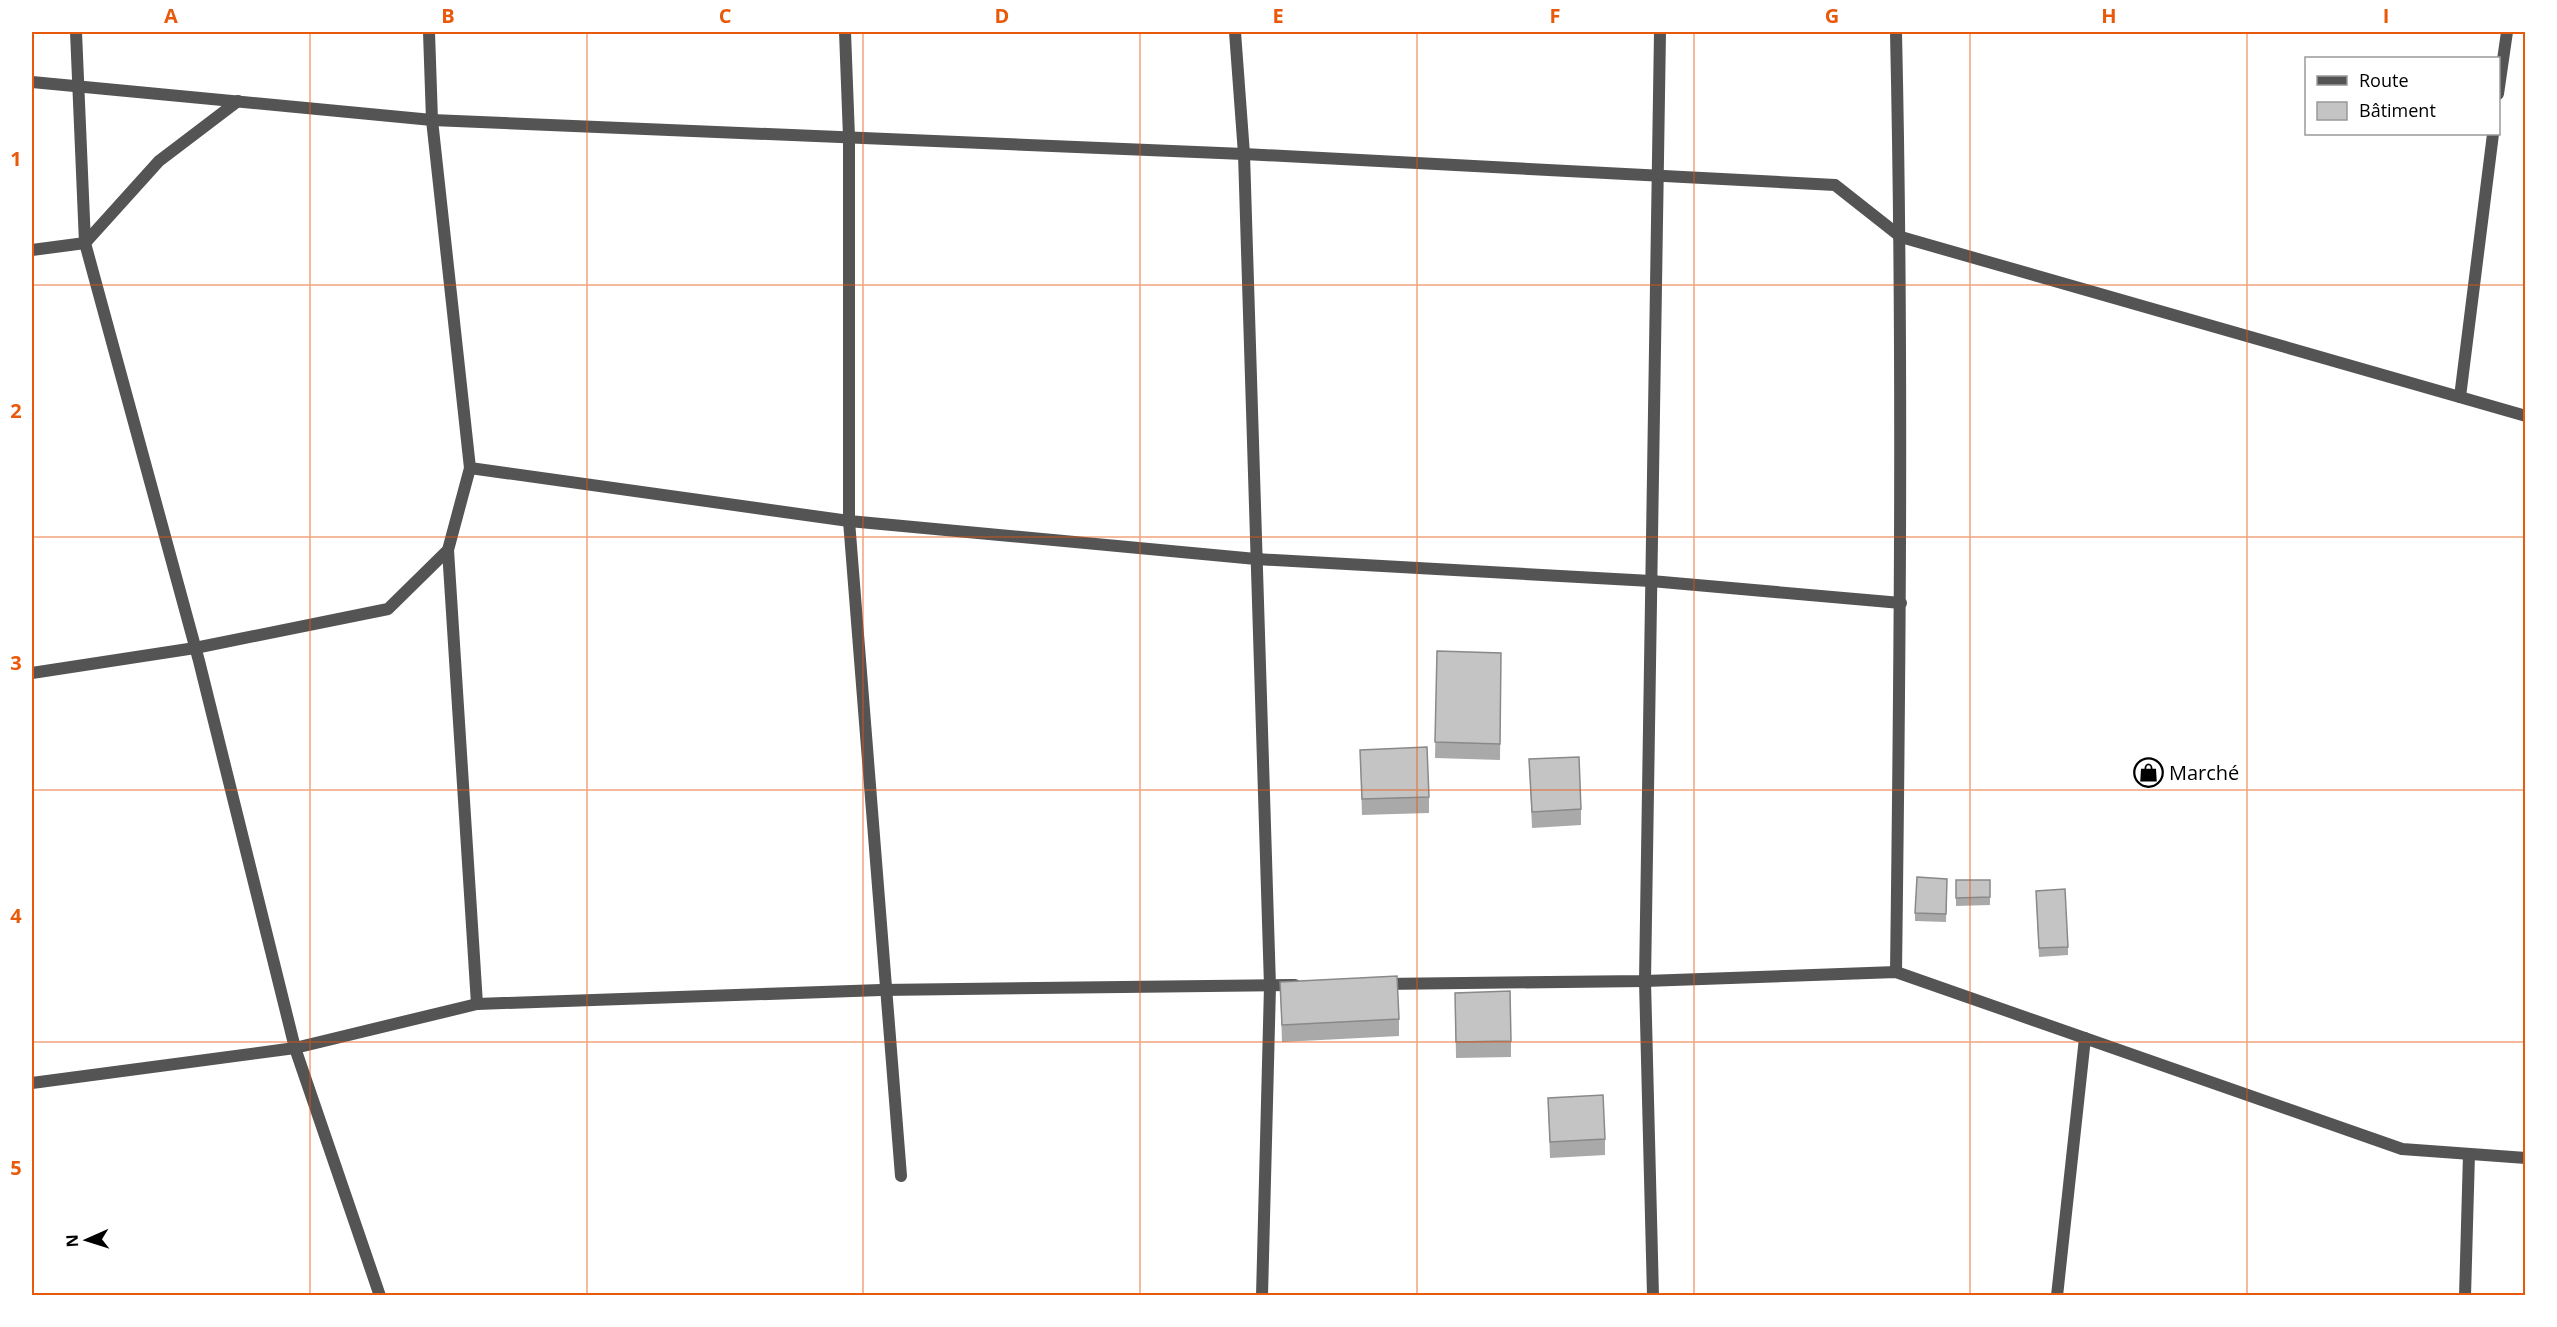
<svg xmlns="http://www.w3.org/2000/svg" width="2557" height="1327" viewBox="0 0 2557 1327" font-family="'Open Sans',sans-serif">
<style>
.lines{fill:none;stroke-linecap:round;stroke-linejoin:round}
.street{stroke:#545454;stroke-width:12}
.wall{fill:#a9a9a9}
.building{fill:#c4c4c4;stroke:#898989;stroke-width:1.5}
.grid{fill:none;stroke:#e8590c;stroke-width:1.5;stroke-opacity:0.55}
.labels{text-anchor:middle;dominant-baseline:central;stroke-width:6;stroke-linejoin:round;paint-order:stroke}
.poi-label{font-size:20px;fill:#000;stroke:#fff;text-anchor:start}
.neatline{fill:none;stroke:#e8590c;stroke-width:2}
.grid-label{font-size:20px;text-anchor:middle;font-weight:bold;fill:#e8590c}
</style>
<rect width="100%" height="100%" fill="#fff"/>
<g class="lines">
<g class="street">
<path d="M76,32L85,243L199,661L295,1048L380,1296"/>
<path d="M429,32L432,120L470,468L849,521L1256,559L1651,581L1901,603"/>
<path d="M845,32L849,137V521L901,1176"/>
<path d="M1235,32L1244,154L1270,986L1262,1296"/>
<path d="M1896,32C1903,345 1900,659 1896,972"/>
<path d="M32,82L432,120L1244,154L1835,185L1901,237L2526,416"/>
<path d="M2498,94L2507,32"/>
<path d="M32,250L85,243L159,161L238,101"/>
<path d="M2460,397L2493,134"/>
<path d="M448,550L477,1004"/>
<path d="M32,673L195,648L388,609L448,550L470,468"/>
<path d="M1381,984L1645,981L1896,972L2402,1149L2526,1158"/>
<path d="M32,1083L295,1048L477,1004L881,990L1295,985"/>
<path d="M1653,1296L1645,981L1660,32"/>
<path d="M2057,1296L2085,1038"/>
<path d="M2465,1296L2469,1154"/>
</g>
</g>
<g class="wall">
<path d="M1437,651L1501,653L1500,760L1435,758Z"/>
<path d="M1360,750L1429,797V813L1362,815Z"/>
<path d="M1529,759L1581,809V825L1532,828Z"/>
<path d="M1947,879L1946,922L1915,921V913Z"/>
<path d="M1956,880H1990V905L1956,906Z"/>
<path d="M2036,899L2068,947V955L2039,957Z"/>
<path d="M1280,982L1399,1019V1036L1282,1042Z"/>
<path d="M1455,993L1511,1041V1057L1456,1058Z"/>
<path d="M1548,1098L1605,1139V1155L1550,1158Z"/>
</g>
<g class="building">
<path d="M1437,651L1501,653L1500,744L1435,742Z"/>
<path d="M1427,747L1429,797L1362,799L1360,750Z"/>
<path d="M1579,757L1581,809L1532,812L1529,759Z"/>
<path d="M1917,877L1947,879L1946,914L1915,913Z"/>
<path d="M1956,880H1990V897L1956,898Z"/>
<path d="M2065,889L2068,947L2039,948L2036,891Z"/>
<path d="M1397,976L1399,1019L1282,1025L1280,982Z"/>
<path d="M1510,991L1511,1041L1456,1042L1455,993Z"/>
<path d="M1603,1095L1605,1139L1550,1142L1548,1098Z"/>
</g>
<path class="grid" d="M310,32V1296M587,32V1296M863,32V1296M1140,32V1296M1417,32V1296M1694,32V1296M1970,32V1296M2247,32V1296M32,285H2526M32,537H2526M32,790H2526M32,1042H2526"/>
<defs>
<symbol id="shop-ring" viewBox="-11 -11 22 22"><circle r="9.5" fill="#fff" stroke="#000" stroke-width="1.5"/><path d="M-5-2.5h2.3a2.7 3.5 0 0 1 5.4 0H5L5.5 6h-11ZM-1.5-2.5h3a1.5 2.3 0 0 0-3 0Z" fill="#000"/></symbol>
</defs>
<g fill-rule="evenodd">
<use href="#shop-ring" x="2132" y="756" width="33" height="33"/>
</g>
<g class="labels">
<g class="poi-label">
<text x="2169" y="772">Marché</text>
</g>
</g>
<rect width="2557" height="1327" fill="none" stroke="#ffffff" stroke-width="66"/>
<rect x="2305" y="57" width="195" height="78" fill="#ffffff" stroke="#999999" stroke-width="1.5"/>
<rect x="2317" y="76" width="30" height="9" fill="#545454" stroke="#999999" stroke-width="1.5"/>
<text x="2359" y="87" font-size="18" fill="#000000">Route</text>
<rect x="2317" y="102" width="30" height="18" fill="#c4c4c4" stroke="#999999" stroke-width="1.5"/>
<text x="2359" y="117" font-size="18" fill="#000000">Bâtiment</text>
<g transform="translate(87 1240) rotate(267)" stroke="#ffffff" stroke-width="4.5" paint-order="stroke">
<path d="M0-4.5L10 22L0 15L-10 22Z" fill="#000000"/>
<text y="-9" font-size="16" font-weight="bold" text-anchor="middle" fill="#000000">N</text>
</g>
<rect x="33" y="33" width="2491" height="1261" class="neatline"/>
<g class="grid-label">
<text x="171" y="23">A</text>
<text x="448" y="23">B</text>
<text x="725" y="23">C</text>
<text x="1002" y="23">D</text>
<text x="1278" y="23">E</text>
<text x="1555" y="23">F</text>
<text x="1832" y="23">G</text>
<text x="2109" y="23">H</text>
<text x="2386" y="23">I</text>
<text x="16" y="166">1</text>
<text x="16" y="418">2</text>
<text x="16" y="670">3</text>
<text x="16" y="923">4</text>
<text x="16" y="1175">5</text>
</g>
</svg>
